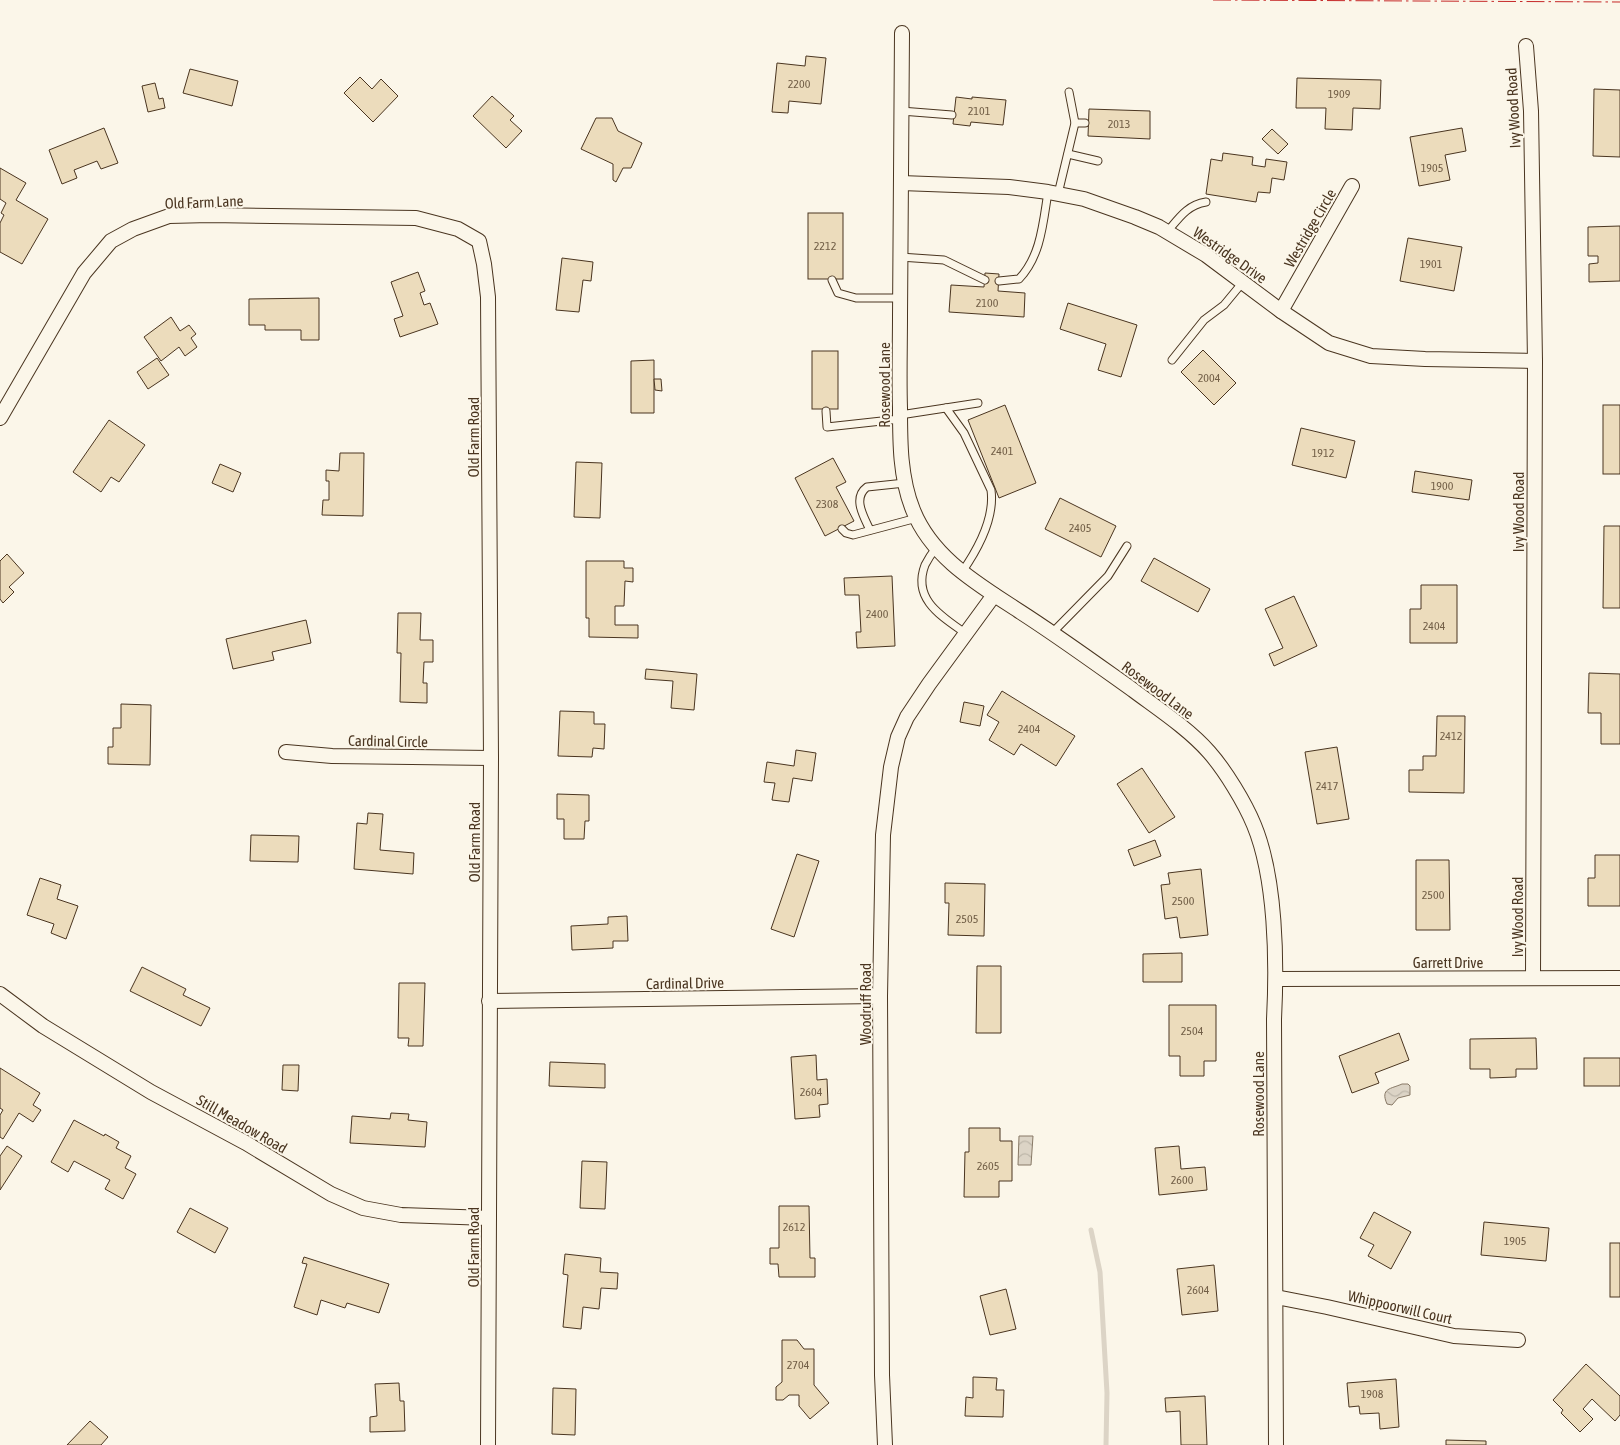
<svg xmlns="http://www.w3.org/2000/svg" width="1620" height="1445" viewBox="0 0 1620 1445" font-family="'Asap Condensed',sans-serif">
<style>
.water{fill:url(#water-waves);stroke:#887966}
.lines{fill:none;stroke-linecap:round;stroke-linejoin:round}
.stream{stroke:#dcd4c6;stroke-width:5}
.building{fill:#ecdcbc;stroke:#4a3520}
.lane-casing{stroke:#4a3520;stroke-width:9}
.street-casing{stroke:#4a3520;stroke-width:16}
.lane{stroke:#fbf6e9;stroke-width:7}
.street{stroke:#fbf6e9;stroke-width:14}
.power{stroke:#c62828;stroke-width:1;stroke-dasharray:18 4 2.5 4;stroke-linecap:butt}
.labels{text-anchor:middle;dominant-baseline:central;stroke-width:4;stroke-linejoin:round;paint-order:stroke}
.number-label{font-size:12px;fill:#725f47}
.street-label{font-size:15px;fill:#4a3520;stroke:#fbf6e9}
</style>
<defs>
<pattern id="water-waves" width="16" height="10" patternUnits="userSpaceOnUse" patternTransform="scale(1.25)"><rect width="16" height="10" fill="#dcd4c6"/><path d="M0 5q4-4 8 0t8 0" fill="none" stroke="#beb7aa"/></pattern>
</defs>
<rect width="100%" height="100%" fill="#fbf6e9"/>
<g class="water">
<path d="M1402,1084H1408L1410,1086V1095L1398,1098L1392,1105L1387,1104C1380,1088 1391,1089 1402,1084Z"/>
<path d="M1019,1136H1033L1031,1165H1018Z"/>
</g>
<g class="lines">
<path class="stream" d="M1091,1230L1100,1272L1107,1393L1106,1445"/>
</g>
<g class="building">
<path d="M806,56L826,58L821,104L789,101L788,113L772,112L777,63L805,66Z"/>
<path d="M190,69L238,81L232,106L183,93Z"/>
<path d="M360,77L372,89L381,79L398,96L373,122L344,93Z"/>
<path d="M1297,78L1381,80L1380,109L1353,108L1352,130L1325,129L1326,108H1296Z"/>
<path d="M155,83L159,99L163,98L165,108L148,112L142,86Z"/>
<path d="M1594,89L1620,90V157L1593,156Z"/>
<path d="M492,96L514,116L510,120L522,131L506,148L473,116Z"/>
<path d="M956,97L972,99V97L1006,100L1003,125L971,122L970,126L953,124Z"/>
<path d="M1089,109L1150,111V139L1088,136Z"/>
<path d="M596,118H612L618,131L642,143L631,168H623L616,182L613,180V164L581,149Z"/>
<path d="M104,128L118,163L101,169L97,161L74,170L77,178L62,184L49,150Z"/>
<path d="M1462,128L1466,151L1445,155L1450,180L1419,186L1410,137Z"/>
<path d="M1272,129L1288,144L1278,154L1262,139Z"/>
<path d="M1223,153L1253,157L1252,165L1265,167L1266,159L1287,162L1284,180L1272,178L1270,193L1258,192L1256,202L1206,194L1211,159L1222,161Z"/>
<path d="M0,168L26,183L16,200L48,219L22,264L0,252V223L4,215L1,213L6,203L0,199Z"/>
<rect x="808" y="213" width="35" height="66"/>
<path d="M1620,226V281L1589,282V264L1598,263V256H1588V227Z"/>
<path d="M1408,238L1462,247L1454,291L1400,281Z"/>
<path d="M562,258L593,262L591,281L583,280L579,312L556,310Z"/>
<path d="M418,272L425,291L420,293L424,305L430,303L438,324L400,337L394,319L403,316L391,282Z"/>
<path d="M985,273L999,274L998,291L1025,293L1024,317L949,312L951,285L984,287Z"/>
<path d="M319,298V340H301V330H265V325H249V299Z"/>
<path d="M1068,303L1137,325L1121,377L1098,370L1106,344L1060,329Z"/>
<path d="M171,317L180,331L189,325L196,334L191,338L197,347L185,356L179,347L161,361L144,337Z"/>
<path d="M1203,350L1236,383L1214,405L1181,372Z"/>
<rect x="812" y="351" width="26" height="58"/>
<path d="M157,358L169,375L148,389L137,372Z"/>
<path d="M654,360V413H631V361Z"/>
<path d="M654,379H661L662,391L655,390Z"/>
<path d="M1005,405L1036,483L999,498L968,420Z"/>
<rect x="1603" y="405" width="17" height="69"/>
<path d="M109,420L145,445L119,482L111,477L101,492L73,472Z"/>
<path d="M1301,428L1355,441L1346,478L1292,465Z"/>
<path d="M340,453H364L363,516L322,515L323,500H329V481H326V470L339,471Z"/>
<path d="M833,458L846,482L836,487L854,521L825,536L795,478Z"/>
<path d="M576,462L602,463L600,518L574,517Z"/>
<path d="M220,464L241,473L233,492L212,483Z"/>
<path d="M1415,471L1472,480L1469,500L1412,492Z"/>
<path d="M1060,498L1116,526L1101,557L1045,529Z"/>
<path d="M1604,526H1620V608H1603Z"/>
<path d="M7,554L24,573L9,587L14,592L3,603L0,599V561Z"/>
<path d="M1154,558L1210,589L1198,612L1141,581Z"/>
<path d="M586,561H624V568H633V582L625,581L624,606H615V625H638V638L589,637V618H586Z"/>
<path d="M892,576L895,646L857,648L856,632H861L859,595H845L844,578Z"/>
<path d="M1421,585H1457V643H1410V609H1421Z"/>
<path d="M1294,596L1317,646L1274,666L1269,654L1283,648L1265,609Z"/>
<path d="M398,613H421L420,640H433V662H424L423,683H427V703L400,702L401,653H397Z"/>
<path d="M306,620L311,643L272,652L274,660L233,669L226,639Z"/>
<path d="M646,669L697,674L694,710L671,708L673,681L645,679Z"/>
<path d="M1589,673L1620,674V744H1601V713H1588Z"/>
<path d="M1002,691L1075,736L1056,766L1021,744L1014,755L989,740L999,722L987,715Z"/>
<path d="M964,702L984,706L980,726L960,722Z"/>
<path d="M121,704L151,705L150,765L108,764V747H113V728H121Z"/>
<path d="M560,711L594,712V724H605L604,749L593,748L592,757L558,756Z"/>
<path d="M1437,716H1465L1464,793L1409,792V770H1423V756H1436Z"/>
<path d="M1337,747L1349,819L1317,824L1305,752Z"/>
<path d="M796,750L816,753L812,781L793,778L789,802L772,800L775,783L764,782L767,762L794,766Z"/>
<path d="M1142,768L1175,817L1149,833L1117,784Z"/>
<path d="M557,794L589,795V821H585L584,839H564V819H557Z"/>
<path d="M368,813L383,814L380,850L414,853L413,874L354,869L357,823L367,824Z"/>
<path d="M251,835L299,836L298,862L250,861Z"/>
<path d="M1155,840L1161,856L1134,866L1128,850Z"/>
<path d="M797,854L819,861L794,937L771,929Z"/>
<path d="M1595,855H1620V906H1588V878H1595Z"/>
<path d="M1416,860H1449L1450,930H1416Z"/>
<path d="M1201,869L1208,935L1180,938L1177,917L1165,919L1161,885L1170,884L1168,873Z"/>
<path d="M40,878L61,885L57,899L78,906L66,939L51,933L54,924L27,915Z"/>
<path d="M945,883L985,884L984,936L948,935L949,903H945Z"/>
<path d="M627,916L628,941H613V948L572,950L571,926L608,924V917Z"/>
<path d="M1182,953V982H1143V954Z"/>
<path d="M977,966H1001V1033H976Z"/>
<path d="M142,967L186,989L183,995L210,1008L201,1026L130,991Z"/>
<path d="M399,983H425L423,1046H408L409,1038H398Z"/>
<path d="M1169,1005H1216V1061H1204V1076H1180V1056H1169Z"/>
<path d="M1399,1033L1409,1060L1375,1073L1379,1083L1352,1093L1339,1056Z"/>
<path d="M1536,1038L1537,1069H1516V1077L1490,1078V1069H1470V1039Z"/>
<path d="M816,1055L817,1080L827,1079L828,1104L819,1105L820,1117L795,1119L791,1057Z"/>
<rect x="1584" y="1058" width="36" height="28"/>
<path d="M550,1062L605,1064V1088L549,1086Z"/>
<path d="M283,1065H299L298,1091L282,1090Z"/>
<path d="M0,1068L40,1093L33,1105L41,1110L33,1122L19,1113L3,1139L0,1137V1115L3,1110L0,1108Z"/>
<path d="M391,1113L409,1114L408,1120L427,1122L425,1147L350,1143L352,1116L390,1119Z"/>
<path d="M74,1120L104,1136L105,1134L119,1142L116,1148L131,1156L125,1168L136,1174L123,1199L105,1189L110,1180L74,1161L68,1172L51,1162Z"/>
<path d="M969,1128H1000V1141H1012V1181H999V1197H964L965,1152H969Z"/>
<path d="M7,1146L22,1156L0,1190V1156Z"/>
<path d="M1179,1146L1181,1169L1205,1167L1207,1190L1159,1195L1155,1148Z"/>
<path d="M582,1161L607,1162L605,1209L580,1208Z"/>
<path d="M779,1206H809L810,1258H815V1277H779L778,1264H770V1248H779Z"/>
<path d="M190,1208L228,1228L215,1253L177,1232Z"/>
<path d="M1374,1212L1411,1232L1391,1269L1368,1256L1374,1245L1360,1238Z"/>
<path d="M1484,1222L1549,1228L1546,1261L1481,1255Z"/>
<rect x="1610" y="1243" width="10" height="54"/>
<path d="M565,1254L601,1258L600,1272L618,1273L617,1289L601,1288L599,1309L583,1307L581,1329L563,1327L568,1275L563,1274Z"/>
<path d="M304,1257L389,1284L379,1313L347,1303L345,1308L321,1300L317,1315L294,1307L307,1264L302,1263Z"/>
<path d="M1214,1265L1218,1311L1182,1315L1177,1269Z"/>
<path d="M1006,1289L1016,1329L990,1335L980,1296Z"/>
<path d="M782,1340H797L804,1349H814V1385L829,1403L810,1419L799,1406V1395H789L783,1400H776V1387L782,1382Z"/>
<path d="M1586,1364L1620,1396V1415L1615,1421L1592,1399L1583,1409L1593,1419L1580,1432L1561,1413L1563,1410L1553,1400Z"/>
<path d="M973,1377L997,1378L996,1390H1004L1003,1417L965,1416L966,1397L973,1398Z"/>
<path d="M1396,1379L1399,1427L1380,1429L1379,1413L1360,1414L1359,1406L1349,1407L1347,1383Z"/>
<path d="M399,1383L400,1401H404L405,1431L370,1432V1417L377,1416L375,1384Z"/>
<path d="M553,1388L576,1389L575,1435L552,1434Z"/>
<path d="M1205,1396L1207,1445H1181L1180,1411L1166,1412L1165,1398Z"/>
<path d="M90,1421L108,1437L101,1445H67Z"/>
<path d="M1446,1440L1486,1441V1445H1446Z"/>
</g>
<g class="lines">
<defs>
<g id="lane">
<path d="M901,111L952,115"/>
<path d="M1075,123H1085"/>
<path d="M1068,154L1098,161"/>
<path d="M1058,194L1075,123L1069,92"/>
<path d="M1167,232C1179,218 1187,205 1206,202"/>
<path d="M900,257L944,260L985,280"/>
<path d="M832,280L838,293L856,298H900"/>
<path d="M999,281L1019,279C1041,256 1043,223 1048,192"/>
<path d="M1172,360L1204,320L1224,305L1243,282"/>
<path d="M946,408L964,433L991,490C995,519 978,549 962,572"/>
<path d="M826,411L827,427L900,419"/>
<path d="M900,415L978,403"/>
<path d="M842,529L846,533L853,535L917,518"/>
<path d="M870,530C864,517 852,498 867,487L905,483"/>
<path d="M936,548C932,553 928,559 925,565C912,599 941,616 965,633"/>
<path d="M1053,632L1108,576L1127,546"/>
</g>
<g id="street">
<path d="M902,33C901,127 901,222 900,316C900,346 899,377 900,408C900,442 900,478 913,510C932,558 978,584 1019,611C1058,636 1095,663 1133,690C1157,708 1189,729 1209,752C1225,770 1245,803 1254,825C1276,878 1277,962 1274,1019L1276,1445"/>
<path d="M1526,46L1531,111L1535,361L1533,978"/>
<path d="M901,183L1009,187L1048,192L1084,199L1135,217L1159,227L1206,255L1281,311L1329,343L1371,356L1425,359L1535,361"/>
<path d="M1281,311L1352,186"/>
<path d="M0,418L84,273L111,241L133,229L169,216L210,215L416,218L458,229L479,241L484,264L488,297L491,758L488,1445"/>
<path d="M286,752L332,756L491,758"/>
<path d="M1276,979L1620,978"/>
<path d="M0,994L43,1026L151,1092L246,1143L331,1194L363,1208L401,1215L489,1218"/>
<path d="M489,1001L880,996"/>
<path d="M1276,1297L1327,1307L1454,1336L1518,1340"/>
<path d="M885,1445L882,1375L880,996L883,835L891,767L898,737L907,717L929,684L994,595"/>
</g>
</defs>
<use href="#lane" class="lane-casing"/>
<use href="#street" class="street-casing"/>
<use href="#lane" class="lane"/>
<use href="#street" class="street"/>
<path class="power" d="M1213,0L1620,2"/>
</g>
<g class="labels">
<g class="number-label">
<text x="799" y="84">2200</text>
<text x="1339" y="94">1909</text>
<text x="979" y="111">2101</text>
<text x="1119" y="124">2013</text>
<text x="1432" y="168">1905</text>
<text x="825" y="246">2212</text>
<text x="1431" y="264">1901</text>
<text x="987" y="303">2100</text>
<text x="1209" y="378">2004</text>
<text x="1002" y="451">2401</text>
<text x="1323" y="453">1912</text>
<text x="1442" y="486">1900</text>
<text x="827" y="504">2308</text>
<text x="1080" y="528">2405</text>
<text x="877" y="614">2400</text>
<text x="1434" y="626">2404</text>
<text x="1029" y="729">2404</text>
<text x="1451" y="736">2412</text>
<text x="1327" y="786">2417</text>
<text x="1433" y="895">2500</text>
<text x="1183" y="901">2500</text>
<text x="967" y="919">2505</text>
<text x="1192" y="1031">2504</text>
<text x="811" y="1092">2604</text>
<text x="988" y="1166">2605</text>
<text x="1182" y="1180">2600</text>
<text x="794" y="1227">2612</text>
<text x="1515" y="1241">1905</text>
<text x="1198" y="1290">2604</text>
<text x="798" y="1365">2704</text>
<text x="1372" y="1394">1908</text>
</g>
<g class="street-label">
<text transform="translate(1513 108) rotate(-93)">Ivy Wood Road</text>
<text transform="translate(204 202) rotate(-2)">Old Farm Lane</text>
<text transform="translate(1310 228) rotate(-60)">Westridge Circle</text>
<text transform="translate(1230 255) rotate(35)">Westridge Drive</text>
<text transform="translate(884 385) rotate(-90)">Rosewood Lane</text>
<text transform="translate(473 437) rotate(-90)">Old Farm Road</text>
<text transform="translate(1518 512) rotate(-90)">Ivy Wood Road</text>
<text transform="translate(1158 690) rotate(37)">Rosewood Lane</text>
<text transform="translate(388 741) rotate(1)">Cardinal Circle</text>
<text transform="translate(474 842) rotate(-90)">Old Farm Road</text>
<text transform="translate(1517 917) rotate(-90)">Ivy Wood Road</text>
<text x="1448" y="962">Garrett Drive</text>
<text transform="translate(685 983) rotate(-1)">Cardinal Drive</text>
<text transform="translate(865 1004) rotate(-90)">Woodruff Road</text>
<text transform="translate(1258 1094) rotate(-90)">Rosewood Lane</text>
<text transform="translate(242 1124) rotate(30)">Still Meadow Road</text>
<text transform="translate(473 1247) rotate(-90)">Old Farm Road</text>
<text transform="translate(1400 1307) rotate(13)">Whippoorwill Court</text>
</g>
</g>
</svg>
